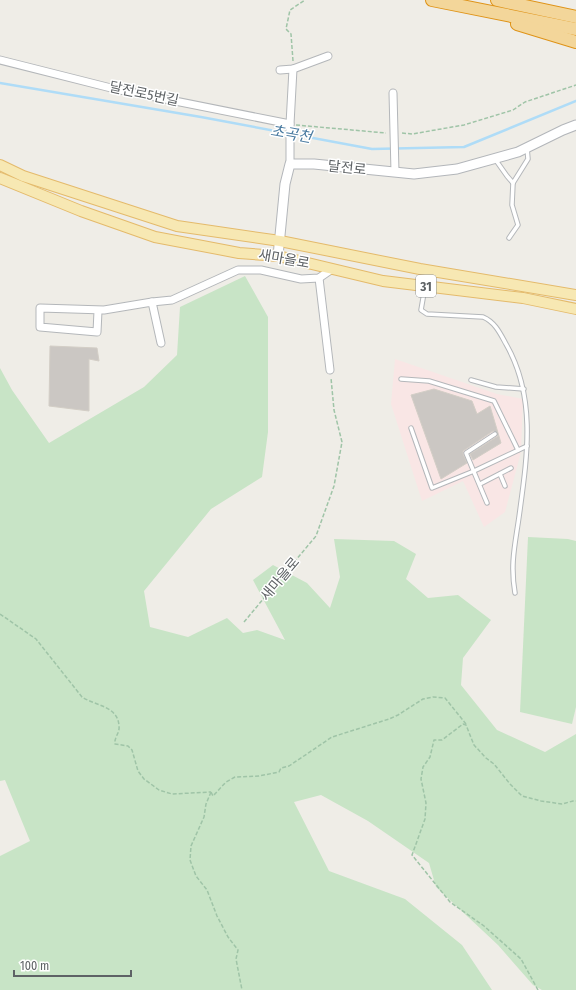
<svg xmlns="http://www.w3.org/2000/svg" width="576" height="990" viewBox="0 0 576 990" font-family="'Fira Sans Condensed','Noto Sans KR',sans-serif">
<style>
.medical{fill:#f9e6e5}
.green{fill:#c8e4c6}
.lines{fill:none;stroke-linecap:round;stroke-linejoin:round}
.stream{stroke:#afdcf7;stroke-width:2.5}
.building{fill:#cbc7c3;stroke:#d3cec6}
.lane-casing{stroke:#b4b7ba;stroke-width:5.5}
.street-casing{stroke:#b4b7ba;stroke-width:9}
.secondary-casing{stroke:#b3b6ba;stroke-width:11}
.primary-casing{stroke:#e4ba6b;stroke-width:12}
.highway-casing{stroke:#df9317;stroke-width:14}
.path{stroke:#9fc4a7;stroke-width:1.5;stroke-dasharray:4 2;stroke-linecap:butt}
.lane{stroke:#fff;stroke-width:3.5}
.street{stroke:#fff;stroke-width:7}
.secondary{stroke:#fff;stroke-width:9}
.primary{stroke:#f7e8b3;stroke-width:10}
.highway{stroke:#f3d69a;stroke-width:12}
.labels{text-anchor:middle;dominant-baseline:central;stroke-width:3;stroke-linejoin:round;paint-order:stroke}
.shield{fill:#fff;stroke:#8e9193;stroke-width:1}
.shield-label{font-size:13px;font-weight:bold;fill:#5e6265}
.street-label{font-size:14px;fill:#5e6265;stroke:#fff}
.water-label{font-size:15px;font-style:italic;fill:#497aa0;stroke:#fff}
</style>
<rect width="100%" height="100%" fill="#efede7"/>
<path class="medical" d="M395,359L497,394L523,399L521,452L505,512L484,527L463,481L422,501L391,404Z"/>
<g class="green">
<path d="M245,276L268,317V432L262,477L211,509L144,591L150,627L188,637L227,618L243,633L257,630L285,640L253,580L273,565L307,583L330,608L340,577L334,539L394,541L416,554L406,579L428,598L458,595L491,620L463,658L461,685L497,730L545,752L576,734V990H542L533,985L498,945L436,887L429,863L368,821L321,795L294,802L329,871L405,899L462,945L492,990H0V856L30,841L5,780L0,781V368L12,390L49,443L144,387L177,355L180,307Z"/>
<path d="M528,537L568,539L576,541V707L572,724L520,712Z"/>
</g>
<g class="lines">
<path class="stream" d="M0,83L201,117L372,149L464,147L576,101"/>
</g>
<g class="building">
<path d="M50,346L97,348L99,361L89,359V411L49,406Z"/>
<path d="M434,389L472,401L477,414L490,406L501,443L473,460L470,454L498,436L497,432L493,431L463,451V454L467,463L441,479L411,395Z"/>
</g>
<g class="lines">
<defs>
<g id="lane">
<path d="M495,159L507,176L513,183L512,205L518,225L509,238"/>
<path d="M513,183L528,159L527,148"/>
<path d="M425,287L421,310L427,314L483,317C495,322 500,333 506,344C537,398 527,458 519,517C515,545 510,564 515,593"/>
<path d="M401,379L429,381L494,401L518,450"/>
<path d="M471,380L496,387L524,389"/>
<path d="M411,428L432,488L474,471L527,446"/>
<path d="M500,474L505,486"/>
<path d="M480,484L511,468"/>
<path d="M487,503L466,453L495,434"/>
</g>
<g id="street">
<path d="M0,60L115,89L290,124V164"/>
<path d="M280,70L293,69L328,56"/>
<path d="M393,93L395,172"/>
<path d="M290,124L293,69"/>
<path d="M319,278L330,370"/>
<path d="M152,302L172,300L238,270H261L301,279L319,278L332,269"/>
<path d="M98,311L97,332L40,327V308L104,310L152,302L161,343"/>
</g>
<path id="secondary" d="M278,256L285,184L290,164H314L414,174L457,169L518,152L563,130L576,125"/>
<g id="primary">
<path d="M0,165L23,176L177,226L280,241L420,269L576,295"/>
<path d="M0,178L81,211L155,237L239,253L278,256L383,281L523,298L576,309"/>
</g>
<g id="highway">
<path d="M432,0L576,29"/>
<path d="M497,0L576,17"/>
<path d="M517,24L576,42"/>
</g>
</defs>
<use href="#lane" class="lane-casing"/>
<use href="#street" class="street-casing"/>
<use href="#secondary" class="secondary-casing"/>
<use href="#primary" class="primary-casing"/>
<use href="#highway" class="highway-casing"/>
<g class="path">
<path d="M293,61L291,34L286,29L290,10L305,0"/>
<path d="M296,125L386,133"/>
<path d="M402,133L412,134L464,125L513,110L525,102L576,85"/>
<path d="M0,614L36,639L82,697C96,706 118,706 119,726C120,733 114,737 115,744L128,746L132,750L138,771L144,779L159,790L172,794L211,792"/>
<path d="M244,622L316,536L334,486L342,442L334,410L331,378"/>
<path d="M211,792L213,796L226,782L235,777L259,776L279,772L281,768L289,766L332,737L389,719L398,715L423,699L433,697L445,698L466,724"/>
<path d="M211,792L206,804L204,817L191,846L190,860L196,876L207,890L217,916L228,937L238,950L236,959L242,990"/>
<path d="M538,990L521,959L484,926L450,902L412,855L425,819L426,803L421,779L423,767L430,757L434,740H442L463,724L466,725L474,745L486,758L494,764L510,784L522,796L541,801L562,804L573,801H576"/>
</g>
<use href="#lane" class="lane"/>
<use href="#street" class="street"/>
<use href="#secondary" class="secondary"/>
<use href="#primary" class="primary"/>
<use href="#highway" class="highway"/>
</g>
<g class="labels">
<rect class="shield" x="416" y="275" width="20" height="22" rx="3"/>
<g class="shield-label">
<text x="426" y="286">31</text>
</g>
<g class="street-label">
<text transform="translate(144 94) rotate(12)">달전로5번길</text>
<text transform="translate(347 168) rotate(6)">달전로</text>
<text transform="translate(284 259) rotate(10)">새마을로</text>
<text transform="translate(280 579) rotate(-50)">새마을로</text>
</g>
<g class="water-label">
<text transform="translate(291 134) rotate(10)">초곡천</text>
</g>
</g>
<path d="M14 970v6h117v-6" fill="none" stroke="#5e6265" stroke-width="2"/>
<text x="20" y="970" font-size="12" fill="#5e6265" stroke="#ffffff" stroke-width="3" paint-order="stroke">100 m</text>
</svg>
